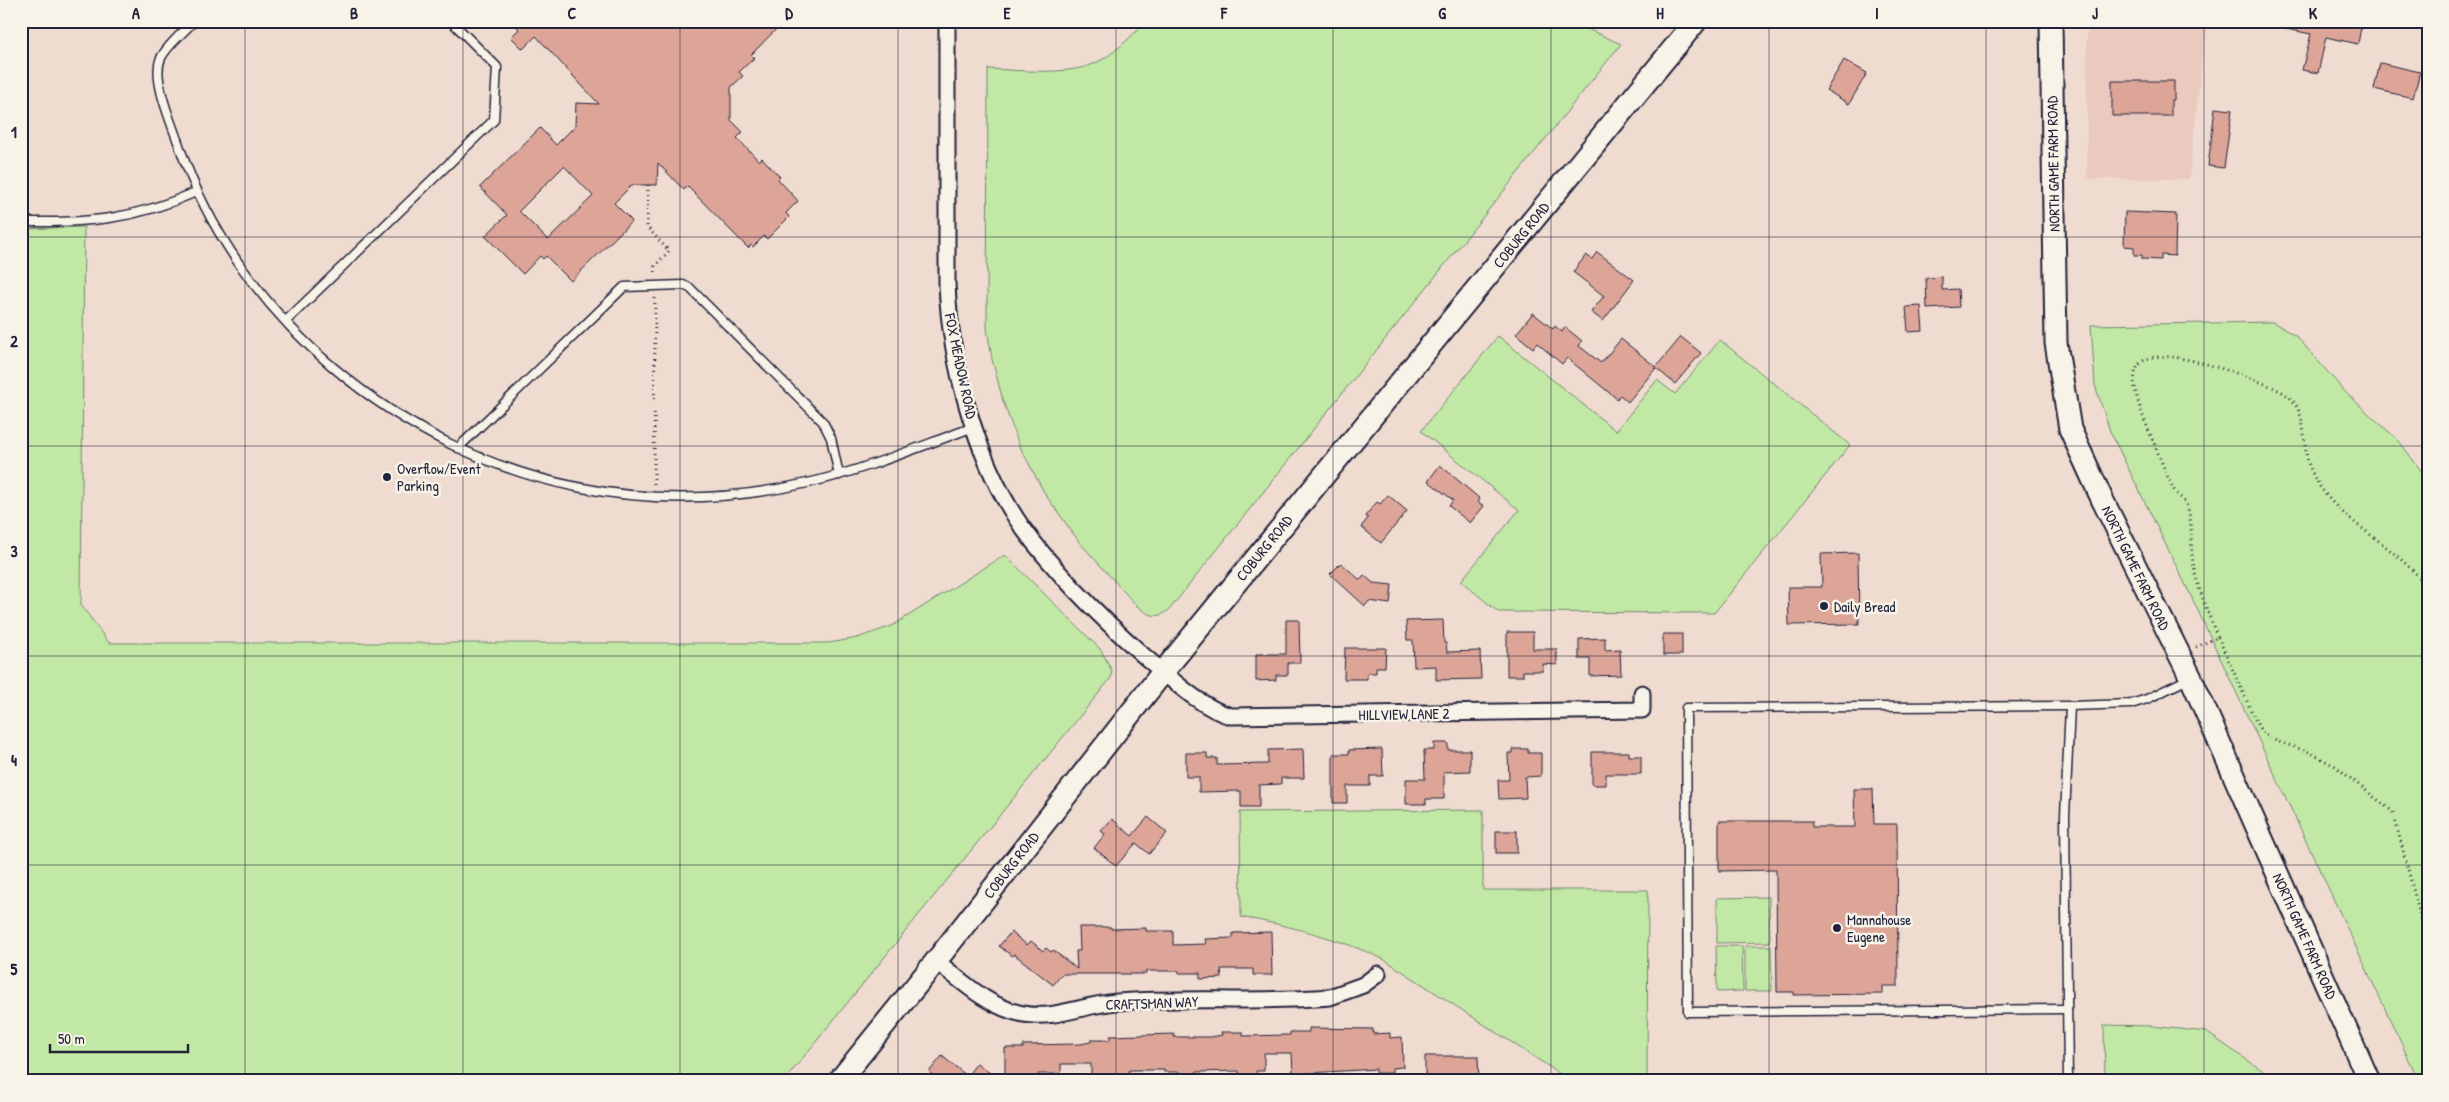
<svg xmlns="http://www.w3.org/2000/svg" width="2449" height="1102" viewBox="0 0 2449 1102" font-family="'Patrick Hand',sans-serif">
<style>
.built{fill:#eacabf}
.green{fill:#c1e9a5;stroke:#728670}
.building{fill:#dda498;stroke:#22223b;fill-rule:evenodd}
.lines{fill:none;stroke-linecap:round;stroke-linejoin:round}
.lane-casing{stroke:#22223b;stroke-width:11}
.street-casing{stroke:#22223b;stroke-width:19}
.secondary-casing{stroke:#22223b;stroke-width:25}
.path{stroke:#22223b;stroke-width:3;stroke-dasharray:1 4;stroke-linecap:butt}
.lane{stroke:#f7f3e8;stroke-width:8}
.street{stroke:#f7f3e8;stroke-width:15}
.secondary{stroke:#f7f3e8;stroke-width:21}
.grid{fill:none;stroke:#22223b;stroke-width:1;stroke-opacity:0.55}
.poi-dot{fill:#22223b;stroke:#f7f3e8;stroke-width:2}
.labels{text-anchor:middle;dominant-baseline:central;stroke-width:5;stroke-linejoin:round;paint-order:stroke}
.street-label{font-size:15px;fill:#22223b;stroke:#f7f3e8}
.poi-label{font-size:15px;fill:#22223b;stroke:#f7f3e8;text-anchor:start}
.neatline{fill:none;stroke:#22223b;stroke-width:2}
.grid-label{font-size:16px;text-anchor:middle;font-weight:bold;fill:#22223b}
</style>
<rect width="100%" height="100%" fill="#efdbd0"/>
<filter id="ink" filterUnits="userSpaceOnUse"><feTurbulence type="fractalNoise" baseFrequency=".02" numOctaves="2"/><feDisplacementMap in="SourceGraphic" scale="10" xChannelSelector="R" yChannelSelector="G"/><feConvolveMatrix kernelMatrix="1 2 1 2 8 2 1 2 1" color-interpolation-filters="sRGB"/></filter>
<g filter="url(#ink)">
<path class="built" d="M2087,21H2209L2201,68L2189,179H2087Z"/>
<g class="green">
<path d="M1147,21H1570L1621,44L1169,610C1156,620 1148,615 1136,605L1080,543L1045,494L1019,445L1003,401L992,359L987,328L988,69C1019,70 1067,76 1096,63C1116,53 1131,36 1147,21Z"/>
<path d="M84,227L81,605L109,643H829L857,638L892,626L1005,555L1101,650L1112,671L1111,678L784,1081H21V229Z"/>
<path d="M2273,322L2297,337L2346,393L2399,441L2428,480V1081H2419L2191,596L2110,431L2095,385L2091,325Z"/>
<path d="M1498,336L1616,431L1657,380L1675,394L1720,340L1850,445L1714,613L1498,612L1461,581L1519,510L1421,431Z"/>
<path d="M1483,810V890H1648L1647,1081H1571L1385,960C1339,938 1291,926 1241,917L1240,812Z"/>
<path d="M1769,897L1770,942L1717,943V898Z"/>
<path d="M1716,946H1742L1743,991L1717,992Z"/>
<path d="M1745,946H1771L1772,991H1745Z"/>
<path d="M2104,1025L2152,1026L2206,1032L2278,1081H2105Z"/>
</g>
<g class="building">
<path d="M511,21H632L640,29H673L681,21H784L751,55L754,58L739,72L743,76L731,87V120L743,132L737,138L759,161L762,158L780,177L778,179L798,201L786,213L789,217L767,239L764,236L753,247L751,245L748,248L687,186L684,190L658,163L657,185H632L614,203L632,221L571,281L546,256L543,259L540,256L523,274L485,236L507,215L480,187L540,128L556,145L575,126L576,103L599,104L536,36L523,49L511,37L519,29ZM564,166L593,196L548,240L519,211Z"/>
<path d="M2282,21H2362L2358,44L2326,37L2318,73L2302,70L2311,34L2281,28Z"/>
<path d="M1844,60L1867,73L1849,104L1826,90Z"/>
<path d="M2380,63L2420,72L2413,98L2374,89Z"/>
<path d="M2112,81H2174V100H2171V116H2112Z"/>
<path d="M2215,108L2232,110L2224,168L2208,166Z"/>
<path d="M2125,212L2176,214L2175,256L2161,255V260L2142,259V255H2134V247L2124,246Z"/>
<path d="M1597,252L1634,280L1603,321L1591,312L1604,296L1573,272L1586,255L1592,259Z"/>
<path d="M1942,277V290L1958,289L1959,307L1927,309L1926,278Z"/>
<path d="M1921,306L1923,331L1908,332L1906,307Z"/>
<path d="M1533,313L1553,329L1555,326L1562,332L1565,327L1582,341L1579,346L1601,363L1621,339L1656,367L1681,337L1701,353L1675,384L1656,368L1628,402L1620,395L1617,399L1567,358L1562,364L1537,343L1533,348L1516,334Z"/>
<path d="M1440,465L1480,499L1478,502L1484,506L1470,523L1449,506L1453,500L1428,481Z"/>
<path d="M1388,495L1407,511L1381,543L1361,527L1368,518L1365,516L1377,502L1380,504Z"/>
<path d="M1858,553L1859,624L1789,625L1788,587H1822L1821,554Z"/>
<path d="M1341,563L1360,580L1364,575L1373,583L1392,585L1390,604L1369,601L1365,606L1330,574Z"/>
<path d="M1286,620H1299L1300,663H1288V675H1276V680L1256,681V654H1286Z"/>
<path d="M1443,620L1444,643H1446L1447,652L1480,651L1481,679L1436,680V666L1414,667L1413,640H1407L1406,621Z"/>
<path d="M1507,632H1533V649H1557V665L1543,664V671H1523V676H1507Z"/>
<rect x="1663" y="634" width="19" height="21"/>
<path d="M1605,638V650L1620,649L1621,675L1590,676V659H1579V639Z"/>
<path d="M1345,648H1386L1385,667H1376V673H1367V679H1344Z"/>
<path d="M1434,743H1448V750H1470V771L1444,772V799H1426V804H1406V779H1425L1424,750H1434Z"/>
<path d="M1303,749L1304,778H1281V784L1259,785V807H1241V791L1199,792V777H1186V753H1207V758H1217V765L1268,764V750Z"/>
<path d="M1382,749L1383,776H1370V786H1347V803H1333V754H1349V750Z"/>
<path d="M1513,749H1528V753H1541V776L1525,777L1526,798L1499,799L1498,780H1509L1508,753H1513Z"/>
<path d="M1592,752H1629V756H1641V774H1606V785H1592Z"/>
<path d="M1854,789H1873L1874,824H1897L1898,986H1883V994L1794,995V992H1777L1776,870L1719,871V821H1812V827H1855Z"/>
<path d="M1148,817L1167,833L1149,854L1136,843L1116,866L1094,848L1105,834L1101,831L1112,819L1132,836Z"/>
<rect x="1496" y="831" width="21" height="22"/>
<path d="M1079,927H1111V929L1146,928V931H1173V945L1206,944L1205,939L1233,938V933L1271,932L1272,975H1253V969H1221L1222,978L1200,979V973H1179V971H1146V974H1062L1053,985L1014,954L1012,956L999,946L1011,932L1027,945L1031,941L1043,951L1046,948L1051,952L1053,950L1077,969L1076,951H1080Z"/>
<path d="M1309,1028L1373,1029V1034L1390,1033V1038L1402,1037L1403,1067L1392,1068V1073H1376V1069L1293,1074L1292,1053H1264V1071H1256V1079L1239,1080V1071L1196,1072V1078L1181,1079L1180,1072H1164V1070H1129L1130,1081H1091V1064H1061V1074H1038V1081H1005V1048H1023V1045L1080,1044L1091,1042V1040H1110V1036L1174,1034V1037H1211L1222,1035L1221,1032H1243V1036L1290,1035V1032H1309Z"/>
<path d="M942,1056L967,1076L977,1063L1000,1081H940L929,1072Z"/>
<path d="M1425,1056H1478L1479,1081H1425Z"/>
</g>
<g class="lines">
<defs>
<g id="lane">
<path d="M194,21C184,32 168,44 161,58C151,79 173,126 180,148C239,319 401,452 577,487C655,503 735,500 812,482C867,469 921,446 974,427"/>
<path d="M21,222C89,223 133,220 196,192"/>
<path d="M286,321L494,120L497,67L451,21"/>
<path d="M458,448L624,287L683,285L690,288L823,422L831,438L839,475"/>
<path d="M2067,1009L1688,1012L1686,708L2070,706"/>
<path d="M2068,1081L2065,816L2070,706L2131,704L2147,699L2190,678"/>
</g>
<g id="street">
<path d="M947,21V283C950,363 976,461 1022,527C1057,575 1100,617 1144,656C1167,675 1202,709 1231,716L1642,710V693"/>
<path d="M936,961C963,982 988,1007 1023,1014C1056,1020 1085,1004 1117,1002C1188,997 1259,1003 1330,997L1363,985L1378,974"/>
</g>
<g id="secondary">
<path d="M2051,21L2056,343L2070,429L2102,499L2191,678L2369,1081"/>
<path d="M839,1081L936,961L1163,672L1696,21"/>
</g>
</defs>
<use href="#lane" class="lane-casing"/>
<use href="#street" class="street-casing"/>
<use href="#secondary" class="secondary-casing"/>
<g class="path">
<path d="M648,185L647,227L669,251L655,266V274"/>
<path d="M654,484L655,297"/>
<path d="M2218,637L2258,726L2263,733L2276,741L2307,751L2335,766L2393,812L2428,946"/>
<path d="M2196,647L2218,637C2208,613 2197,588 2193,562C2190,545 2193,525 2188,509C2186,500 2177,496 2173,488C2165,471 2158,453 2151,436C2133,392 2114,345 2185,359C2208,363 2272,383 2288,396C2310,415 2300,446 2311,470C2328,510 2367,529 2398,557C2409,566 2418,576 2428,586"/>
</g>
<use href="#lane" class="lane"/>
<use href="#street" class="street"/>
<use href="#secondary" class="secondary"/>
</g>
</g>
<path class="grid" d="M245,21V1081M463,21V1081M680,21V1081M898,21V1081M1116,21V1081M1333,21V1081M1551,21V1081M1769,21V1081M1986,21V1081M2204,21V1081M21,237H2428M21,446H2428M21,656H2428M21,865H2428"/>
<g class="poi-dot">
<circle cx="387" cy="477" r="5"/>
<circle cx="1824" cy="606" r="5"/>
<circle cx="1837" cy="928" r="5"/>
</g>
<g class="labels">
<g class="street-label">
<text transform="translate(2053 164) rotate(-91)">NORTH GAME FARM ROAD</text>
<text transform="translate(1521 235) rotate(-51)">COBURG ROAD</text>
<text transform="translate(961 366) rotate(78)">FOX MEADOW ROAD</text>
<text transform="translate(1264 548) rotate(-51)">COBURG ROAD</text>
<text transform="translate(2136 568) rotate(64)">NORTH GAME FARM ROAD</text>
<text transform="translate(1404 714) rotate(-1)">HILLVIEW LANE 2</text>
<text transform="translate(1011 865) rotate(-52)">COBURG ROAD</text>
<text transform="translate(2305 936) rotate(66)">NORTH GAME FARM ROAD</text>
<text transform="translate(1152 1003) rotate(-2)">CRAFTSMAN WAY</text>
</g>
<g class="poi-label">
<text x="397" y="468">Overflow/Event<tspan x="397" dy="17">Parking</tspan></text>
<text x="1834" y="606">Daily Bread</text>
<text x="1847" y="919">Mannahouse<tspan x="1847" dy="17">Eugene</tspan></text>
</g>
</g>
<rect width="2449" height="1102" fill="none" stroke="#f7f3e8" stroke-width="55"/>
<path d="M50 1044v8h138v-8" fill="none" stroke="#22223b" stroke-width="2.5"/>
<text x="58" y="1044" font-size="15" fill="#22223b" stroke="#f7f3e8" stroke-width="4" paint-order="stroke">50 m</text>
<rect x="28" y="28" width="2394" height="1046" class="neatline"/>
<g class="grid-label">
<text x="136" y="19">A</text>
<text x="354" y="19">B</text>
<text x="572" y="19">C</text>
<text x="789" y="19">D</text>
<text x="1007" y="19">E</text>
<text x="1224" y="19">F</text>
<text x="1442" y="19">G</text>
<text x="1660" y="19">H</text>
<text x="1877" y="19">I</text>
<text x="2095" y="19">J</text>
<text x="2313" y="19">K</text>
<text x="14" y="138">1</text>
<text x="14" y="347">2</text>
<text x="14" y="557">3</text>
<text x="14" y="766">4</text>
<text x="14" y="975">5</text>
</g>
</svg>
